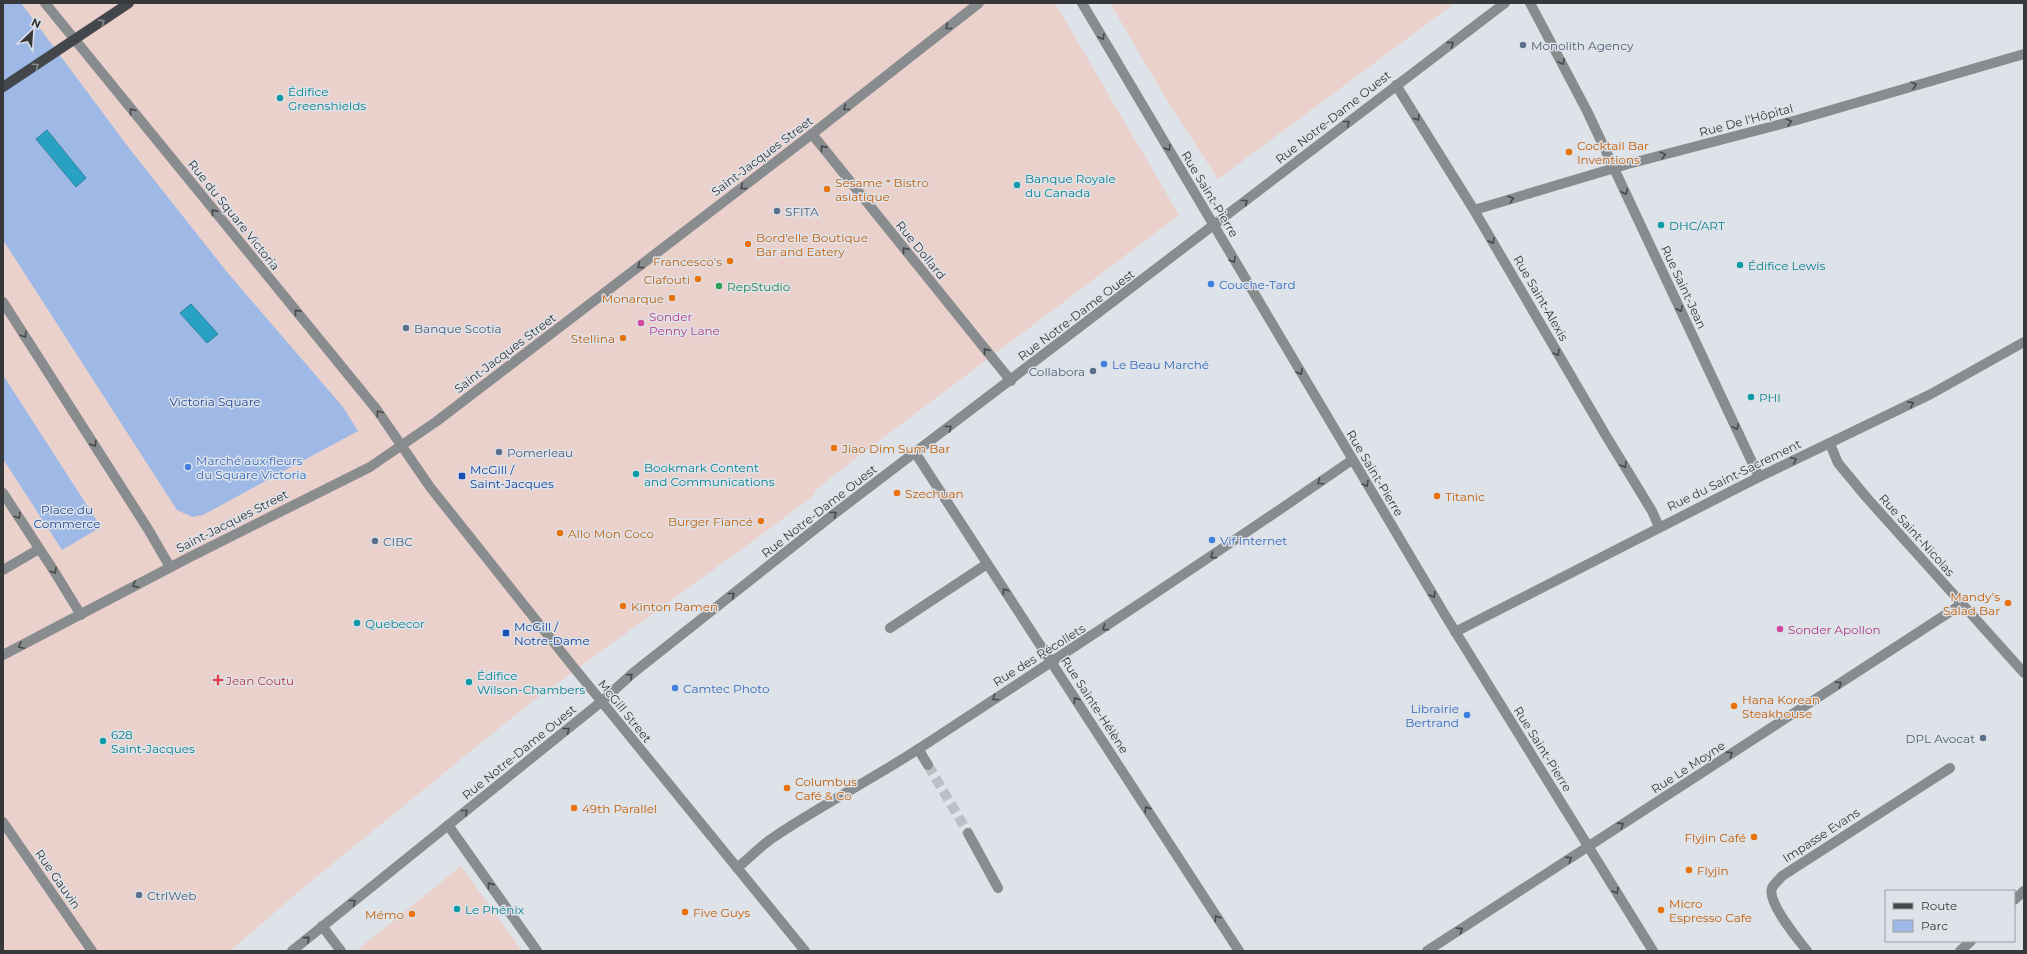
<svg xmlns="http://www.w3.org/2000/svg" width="2027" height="954" viewBox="0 0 2027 954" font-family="Montserrat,sans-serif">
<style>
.commercial{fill:#ebd1cc}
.green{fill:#9fb9e7}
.water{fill:#29a1c2;stroke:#2d8299}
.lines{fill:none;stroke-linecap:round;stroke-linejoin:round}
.minor-tunnel{stroke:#bcc0c6;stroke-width:10;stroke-dasharray:10 5;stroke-linecap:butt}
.minor{stroke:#898c8f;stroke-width:10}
.major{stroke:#43474b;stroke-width:10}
.oneway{stroke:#898d92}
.oneway2{stroke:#47494b}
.service-dot{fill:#5c6f8a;stroke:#dee2e9;stroke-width:1.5}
.culture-dot{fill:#0f9aa8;stroke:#dee2e9;stroke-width:1.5}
.food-dot{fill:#e8710a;stroke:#dee2e9;stroke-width:1.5}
.shop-dot{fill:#3f7fe0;stroke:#dee2e9;stroke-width:1.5}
.leisure-dot{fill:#2e9e5b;stroke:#dee2e9;stroke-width:1.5}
.hotel-dot{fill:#d1479c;stroke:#dee2e9;stroke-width:1.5}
.transit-dot{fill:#1a4fb4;stroke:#dee2e9;stroke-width:1.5}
.health-dot{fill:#e0444e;stroke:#dee2e9;stroke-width:1.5}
.labels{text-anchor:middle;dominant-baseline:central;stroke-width:3;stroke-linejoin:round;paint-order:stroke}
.service-label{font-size:12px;fill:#4e5e75;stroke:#dee2e9;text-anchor:start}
.culture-label{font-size:12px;fill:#0d838f;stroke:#dee2e9;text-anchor:start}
.street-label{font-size:12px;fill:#36383a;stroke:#dee2e9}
.food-label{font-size:12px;fill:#c56008;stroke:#dee2e9;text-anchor:start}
.shop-label{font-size:12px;fill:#366cbe;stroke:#dee2e9;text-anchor:start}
.leisure-label{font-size:12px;fill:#27864d;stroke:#dee2e9;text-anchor:start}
.hotel-label{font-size:12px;fill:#b23c85;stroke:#dee2e9;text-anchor:start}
.park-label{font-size:12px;fill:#1d4697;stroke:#dee2e9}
.transit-label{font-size:12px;fill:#164399;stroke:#dee2e9;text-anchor:start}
.health-label{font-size:12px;fill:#be3a42;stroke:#dee2e9;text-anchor:start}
</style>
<rect width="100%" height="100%" fill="#dee2e9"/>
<g class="commercial">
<path d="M3,3H1055L1179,215L855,459L814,491L815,494L772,527L530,703L304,887L230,951H3Z"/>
<path d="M1110,3H1455L1218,179L1169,104Z"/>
<path d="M461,866L522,951H356Z"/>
</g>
<g class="green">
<path d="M3,3H21L129,148L227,272L343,407L358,431L203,515L192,517L177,510L3,240Z"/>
<path d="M3,375L101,527L62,550L3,459Z"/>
</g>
<g class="water">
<path d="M47,130L86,178L76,187L36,139Z"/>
<path d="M191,304L218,334L207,343L180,313Z"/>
</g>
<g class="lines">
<path class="minor-tunnel" d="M928,765L968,833"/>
<g class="minor">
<path d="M45,3L377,410L430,487L571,664L805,951"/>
<path d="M1082,3L1445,615L1653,951"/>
<path d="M1530,3L1587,111L1759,477"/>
<path d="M1396,85L1474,210L1605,434L1652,511L1659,527"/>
<path d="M812,134L1011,381"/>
<path d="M1474,210L1628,164L1797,120L2024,54"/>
<path d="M3,302L148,529L170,567"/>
<path d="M1830,444L1838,463L1867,498L2024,673"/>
<path d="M916,454L1239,951"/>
<path d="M3,493L54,571L81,615"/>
<path d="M3,570L39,549"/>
<path d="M890,628L987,564"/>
<path d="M1455,632L1759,477L1931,394L2024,342"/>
<path d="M3,655L190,557L370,467L437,421L812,134L979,3"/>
<path d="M918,749L928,765"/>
<path d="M3,822L92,951"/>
<path d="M448,825L537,951"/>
<path d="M968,833L998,888"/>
<path d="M737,868C748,859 759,848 771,839C819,806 871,780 920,748C1065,653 1209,559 1352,460"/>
<path d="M2014,900L2024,891"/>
<path d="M322,926L341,951"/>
<path d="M292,951L601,702L633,673L834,514L1505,3"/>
<path d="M1427,951L1962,604"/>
<path d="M1807,951C1798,939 1767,903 1772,888C1774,884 1779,880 1782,876L1950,768"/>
<path d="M1960,951L1971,941"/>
</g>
<path class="major" d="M3,87L129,3"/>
</g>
<defs><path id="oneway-chevron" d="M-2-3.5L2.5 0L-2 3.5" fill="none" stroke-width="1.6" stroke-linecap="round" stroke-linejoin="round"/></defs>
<g class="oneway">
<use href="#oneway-chevron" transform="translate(102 22) rotate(-34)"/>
<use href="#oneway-chevron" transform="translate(36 66) rotate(-35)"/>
</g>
<g class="oneway2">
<use href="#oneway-chevron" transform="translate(948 27) rotate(142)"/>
<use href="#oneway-chevron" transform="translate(1102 37) rotate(59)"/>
<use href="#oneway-chevron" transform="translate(1451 44) rotate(-37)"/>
<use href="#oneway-chevron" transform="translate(1562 62) rotate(62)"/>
<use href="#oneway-chevron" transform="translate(1914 85) rotate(-16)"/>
<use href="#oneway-chevron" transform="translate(846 108) rotate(142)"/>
<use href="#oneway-chevron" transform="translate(132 111) rotate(-129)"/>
<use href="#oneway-chevron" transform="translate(1417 118) rotate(58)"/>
<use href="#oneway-chevron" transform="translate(1789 122) rotate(-15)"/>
<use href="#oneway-chevron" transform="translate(1347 123) rotate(-38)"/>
<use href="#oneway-chevron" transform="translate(823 148) rotate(-129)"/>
<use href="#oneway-chevron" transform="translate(1168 148) rotate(59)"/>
<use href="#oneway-chevron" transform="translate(1663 155) rotate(-15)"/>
<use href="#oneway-chevron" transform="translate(743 187) rotate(143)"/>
<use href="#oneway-chevron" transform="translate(1625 192) rotate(65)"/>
<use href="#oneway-chevron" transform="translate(1511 199) rotate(-16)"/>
<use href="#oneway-chevron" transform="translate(1245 202) rotate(-38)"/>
<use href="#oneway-chevron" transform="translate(214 212) rotate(-129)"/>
<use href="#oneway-chevron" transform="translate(1492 241) rotate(60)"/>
<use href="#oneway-chevron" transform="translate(905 250) rotate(-129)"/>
<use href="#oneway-chevron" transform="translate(1233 260) rotate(59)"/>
<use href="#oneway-chevron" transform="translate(640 266) rotate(143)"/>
<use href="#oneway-chevron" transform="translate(1680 309) rotate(65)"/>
<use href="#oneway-chevron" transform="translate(297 312) rotate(-129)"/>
<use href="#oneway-chevron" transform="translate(24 335) rotate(57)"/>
<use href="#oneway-chevron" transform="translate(986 351) rotate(-129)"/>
<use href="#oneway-chevron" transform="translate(1557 353) rotate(60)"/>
<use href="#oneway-chevron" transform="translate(1300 372) rotate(59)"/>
<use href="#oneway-chevron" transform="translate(1911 404) rotate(-26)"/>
<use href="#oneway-chevron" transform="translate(379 413) rotate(-126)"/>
<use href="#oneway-chevron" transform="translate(1736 427) rotate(65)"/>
<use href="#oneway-chevron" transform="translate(949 428) rotate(-37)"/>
<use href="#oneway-chevron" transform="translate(94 444) rotate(57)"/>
<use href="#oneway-chevron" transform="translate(1794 460) rotate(-25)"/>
<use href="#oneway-chevron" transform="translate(1624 465) rotate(59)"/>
<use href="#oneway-chevron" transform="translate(1320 482) rotate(145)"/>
<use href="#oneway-chevron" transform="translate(1366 484) rotate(59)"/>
<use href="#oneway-chevron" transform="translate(834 514) rotate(-37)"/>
<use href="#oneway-chevron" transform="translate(18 516) rotate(57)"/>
<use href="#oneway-chevron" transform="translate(1213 556) rotate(146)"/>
<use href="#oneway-chevron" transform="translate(54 571) rotate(58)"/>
<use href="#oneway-chevron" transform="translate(135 585) rotate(151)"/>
<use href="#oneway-chevron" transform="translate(1005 591) rotate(-124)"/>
<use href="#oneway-chevron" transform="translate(732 595) rotate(-38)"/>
<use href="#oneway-chevron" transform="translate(1433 595) rotate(59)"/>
<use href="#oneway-chevron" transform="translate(1105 628) rotate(146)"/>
<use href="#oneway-chevron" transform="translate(21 646) rotate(153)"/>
<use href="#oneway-chevron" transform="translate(630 676) rotate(-42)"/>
<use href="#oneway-chevron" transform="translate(1839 684) rotate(-33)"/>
<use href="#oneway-chevron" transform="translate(995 698) rotate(146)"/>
<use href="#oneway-chevron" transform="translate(1076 700) rotate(-123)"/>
<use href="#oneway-chevron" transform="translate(567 730) rotate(-38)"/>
<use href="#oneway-chevron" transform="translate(1730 754) rotate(-33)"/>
<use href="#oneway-chevron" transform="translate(1147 809) rotate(-123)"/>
<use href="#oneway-chevron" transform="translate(465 812) rotate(-39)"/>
<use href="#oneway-chevron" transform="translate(1621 825) rotate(-33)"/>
<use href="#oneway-chevron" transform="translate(1569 859) rotate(-34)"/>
<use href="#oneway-chevron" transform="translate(490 885) rotate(-125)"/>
<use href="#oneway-chevron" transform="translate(1616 891) rotate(59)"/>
<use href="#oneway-chevron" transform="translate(353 902) rotate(-39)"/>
<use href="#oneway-chevron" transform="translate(1217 918) rotate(-123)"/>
<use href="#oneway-chevron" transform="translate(1460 930) rotate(-33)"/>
<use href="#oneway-chevron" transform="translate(307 939) rotate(-40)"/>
</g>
<g class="service-dot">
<circle cx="1523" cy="45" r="4"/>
<circle cx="777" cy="211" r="4"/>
<circle cx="406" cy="328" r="4"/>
<circle cx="1093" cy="371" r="4"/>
<circle cx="499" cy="452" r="4"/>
<circle cx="375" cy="541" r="4"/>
<circle cx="1983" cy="738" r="4"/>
<circle cx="139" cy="895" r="4"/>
</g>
<g class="culture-dot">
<circle cx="280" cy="98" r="4"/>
<circle cx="1017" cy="185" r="4"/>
<circle cx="1661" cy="225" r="4"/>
<circle cx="1740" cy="265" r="4"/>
<circle cx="1751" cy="397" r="4"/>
<circle cx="636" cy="474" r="4"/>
<circle cx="357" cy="623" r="4"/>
<circle cx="469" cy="682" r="4"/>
<circle cx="103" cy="741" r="4"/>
<circle cx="457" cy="909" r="4"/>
</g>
<g class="food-dot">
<circle cx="1569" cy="152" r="4"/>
<circle cx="827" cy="189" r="4"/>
<circle cx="748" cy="244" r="4"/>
<circle cx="730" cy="261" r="4"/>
<circle cx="698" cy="279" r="4"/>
<circle cx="672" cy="298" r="4"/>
<circle cx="623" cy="338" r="4"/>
<circle cx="834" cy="448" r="4"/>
<circle cx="897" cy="493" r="4"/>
<circle cx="1437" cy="496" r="4"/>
<circle cx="761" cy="521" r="4"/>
<circle cx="560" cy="533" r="4"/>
<circle cx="2008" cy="603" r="4"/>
<circle cx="623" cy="606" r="4"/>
<circle cx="1734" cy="706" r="4"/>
<circle cx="787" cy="788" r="4"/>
<circle cx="574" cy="808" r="4"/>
<circle cx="1754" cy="837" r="4"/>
<circle cx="1689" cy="870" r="4"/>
<circle cx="1661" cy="910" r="4"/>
<circle cx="685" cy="912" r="4"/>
<circle cx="412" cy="914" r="4"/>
</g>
<g class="shop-dot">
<circle cx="1211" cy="284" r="4"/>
<circle cx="1104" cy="364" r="4"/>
<circle cx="188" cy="467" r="4"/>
<circle cx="1212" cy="540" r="4"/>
<circle cx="675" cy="688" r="4"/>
<circle cx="1467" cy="715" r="4"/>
</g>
<circle class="leisure-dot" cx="719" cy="286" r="4"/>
<g class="hotel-dot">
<circle cx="641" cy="323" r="4"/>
<circle cx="1780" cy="629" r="4"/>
</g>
<g class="transit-dot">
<rect x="458" y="472" width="8" height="8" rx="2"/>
<rect x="502" y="629" width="8" height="8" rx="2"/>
</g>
<path class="health-dot" d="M216 674h4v4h4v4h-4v4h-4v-4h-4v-4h4z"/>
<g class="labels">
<g class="service-label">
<text x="1531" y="45">Monolith Agency</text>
<text x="785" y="211">SFITA</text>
<text x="414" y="328">Banque Scotia</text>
<text x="1085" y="371" text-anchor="end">Collabora</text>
<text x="507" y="452">Pomerleau</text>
<text x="383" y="541">CIBC</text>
<text x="1975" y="738" text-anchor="end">DPL Avocat</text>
<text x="147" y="895">CtrlWeb</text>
</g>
<g class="culture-label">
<text x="288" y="91">Édifice<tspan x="288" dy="14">Greenshields</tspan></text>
<text x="1025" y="178">Banque Royale<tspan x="1025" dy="14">du Canada</tspan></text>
<text x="1669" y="225">DHC/ART</text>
<text x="1748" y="265">Édifice Lewis</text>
<text x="1759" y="397">PHI</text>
<text x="644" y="467">Bookmark Content<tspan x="644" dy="14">and Communications</tspan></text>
<text x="365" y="623">Quebecor</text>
<text x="477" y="675">Édifice<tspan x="477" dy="14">Wilson-Chambers</tspan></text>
<text x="111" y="734">628<tspan x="111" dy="14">Saint-Jacques</tspan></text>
<text x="465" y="909">Le Phénix</text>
</g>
<g class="street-label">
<text transform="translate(1333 117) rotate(-38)">Rue Notre-Dame Ouest</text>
<text transform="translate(1746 120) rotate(-15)">Rue De l'Hôpital</text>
<text transform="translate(762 156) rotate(-37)">Saint-Jacques Street</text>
<text transform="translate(1210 194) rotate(59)">Rue Saint-Pierre</text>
<text transform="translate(234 215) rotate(51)">Rue du Square Victoria</text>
<text transform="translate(921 250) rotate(51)">Rue Dollard</text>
<text transform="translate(1684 287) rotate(65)">Rue Saint-Jean</text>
<text transform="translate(1541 298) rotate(60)">Rue Saint-Alexis</text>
<text transform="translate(1076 315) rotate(-37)">Rue Notre-Dame Ouest</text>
<text transform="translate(505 353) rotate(-37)">Saint-Jacques Street</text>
<text transform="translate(1375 473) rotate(59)">Rue Saint-Pierre</text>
<text transform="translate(1734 475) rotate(-26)">Rue du Saint-Sacrement</text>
<text transform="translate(819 511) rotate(-38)">Rue Notre-Dame Ouest</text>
<text transform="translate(232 521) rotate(-27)">Saint-Jacques Street</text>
<text transform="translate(1917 535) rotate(48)">Rue Saint-Nicolas</text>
<text transform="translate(1039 655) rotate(-32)">Rue des Récollets</text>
<text transform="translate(1095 705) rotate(57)">Rue Sainte-Hélène</text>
<text transform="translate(625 711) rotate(51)">McGill Street</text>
<text transform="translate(1543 749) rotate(58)">Rue Saint-Pierre</text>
<text transform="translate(519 752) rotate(-39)">Rue Notre-Dame Ouest</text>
<text transform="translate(1688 767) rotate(-33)">Rue Le Moyne</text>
<text transform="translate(1821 835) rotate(-33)">Impasse Evans</text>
<text transform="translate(58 879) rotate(55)">Rue Gauvin</text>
</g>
<g class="food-label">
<text x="1577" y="145">Cocktail Bar<tspan x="1577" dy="14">Inventions</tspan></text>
<text x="835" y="182">Sesame * Bistro<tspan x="835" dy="14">asiatique</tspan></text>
<text x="756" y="237">Bord'elle Boutique<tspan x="756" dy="14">Bar and Eatery</tspan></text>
<text x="722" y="261" text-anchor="end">Francesco's</text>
<text x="690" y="279" text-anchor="end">Clafouti</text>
<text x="664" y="298" text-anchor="end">Monarque</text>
<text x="615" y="338" text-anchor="end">Stellina</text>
<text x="842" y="448">Jiao Dim Sum Bar</text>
<text x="905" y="493">Szechuan</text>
<text x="1445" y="496">Titanic</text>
<text x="753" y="521" text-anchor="end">Burger Fiancé</text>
<text x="568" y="533">Allo Mon Coco</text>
<text x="2000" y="596" text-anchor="end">Mandy’s<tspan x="2000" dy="14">Salad Bar</tspan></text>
<text x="631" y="606">Kinton Ramen</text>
<text x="1742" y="699">Hana Korean<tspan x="1742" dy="14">Steakhouse</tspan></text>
<text x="795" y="781">Columbus<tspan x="795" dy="14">Café &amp; Co</tspan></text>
<text x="582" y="808">49th Parallel</text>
<text x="1746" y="837" text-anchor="end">Flyjin Café</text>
<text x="1697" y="870">Flyjin</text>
<text x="1669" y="903">Micro<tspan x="1669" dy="14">Espresso Cafe</tspan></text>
<text x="693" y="912">Five Guys</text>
<text x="404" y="914" text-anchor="end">Mémo</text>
</g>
<g class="shop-label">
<text x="1219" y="284">Couche-Tard</text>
<text x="1112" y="364">Le Beau Marché</text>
<text x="196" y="460">Marché aux fleurs<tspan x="196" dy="14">du Square Victoria</tspan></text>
<text x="1220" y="540">Vif Internet</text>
<text x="683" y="688">Camtec Photo</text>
<text x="1459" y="708" text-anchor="end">Librairie<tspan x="1459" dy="14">Bertrand</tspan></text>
</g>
<g class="leisure-label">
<text x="727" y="286">RepStudio</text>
</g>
<g class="hotel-label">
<text x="649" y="316">Sonder<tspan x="649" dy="14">Penny Lane</tspan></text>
<text x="1788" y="629">Sonder Apollon</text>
</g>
<g class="park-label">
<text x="215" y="401">Victoria Square</text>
<text x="67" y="509">Place du<tspan x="67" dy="14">Commerce</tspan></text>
</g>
<g class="transit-label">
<text x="470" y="469">McGill /<tspan x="470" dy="14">Saint-Jacques</tspan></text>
<text x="514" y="626">McGill /<tspan x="514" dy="14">Notre-Dame</tspan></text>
</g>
<g class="health-label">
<text x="226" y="680">Jean Coutu</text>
</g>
</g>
<rect width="2027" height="954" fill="none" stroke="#36383a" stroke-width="8"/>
<rect x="1885" y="890" width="130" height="52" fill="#dee2e9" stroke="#9b9ea3"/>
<rect x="1893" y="903" width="20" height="6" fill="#43474b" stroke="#9b9ea3"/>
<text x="1921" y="910" font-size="12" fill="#36383a">Route</text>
<rect x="1893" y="920" width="20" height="12" fill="#9fb9e7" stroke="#9b9ea3"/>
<text x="1921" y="930" font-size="12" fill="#36383a">Parc</text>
<g transform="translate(32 32) rotate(25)" stroke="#dee2e9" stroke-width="3" paint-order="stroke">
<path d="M0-3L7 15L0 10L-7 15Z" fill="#36383a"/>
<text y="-6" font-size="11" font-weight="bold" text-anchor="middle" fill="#36383a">N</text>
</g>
</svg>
